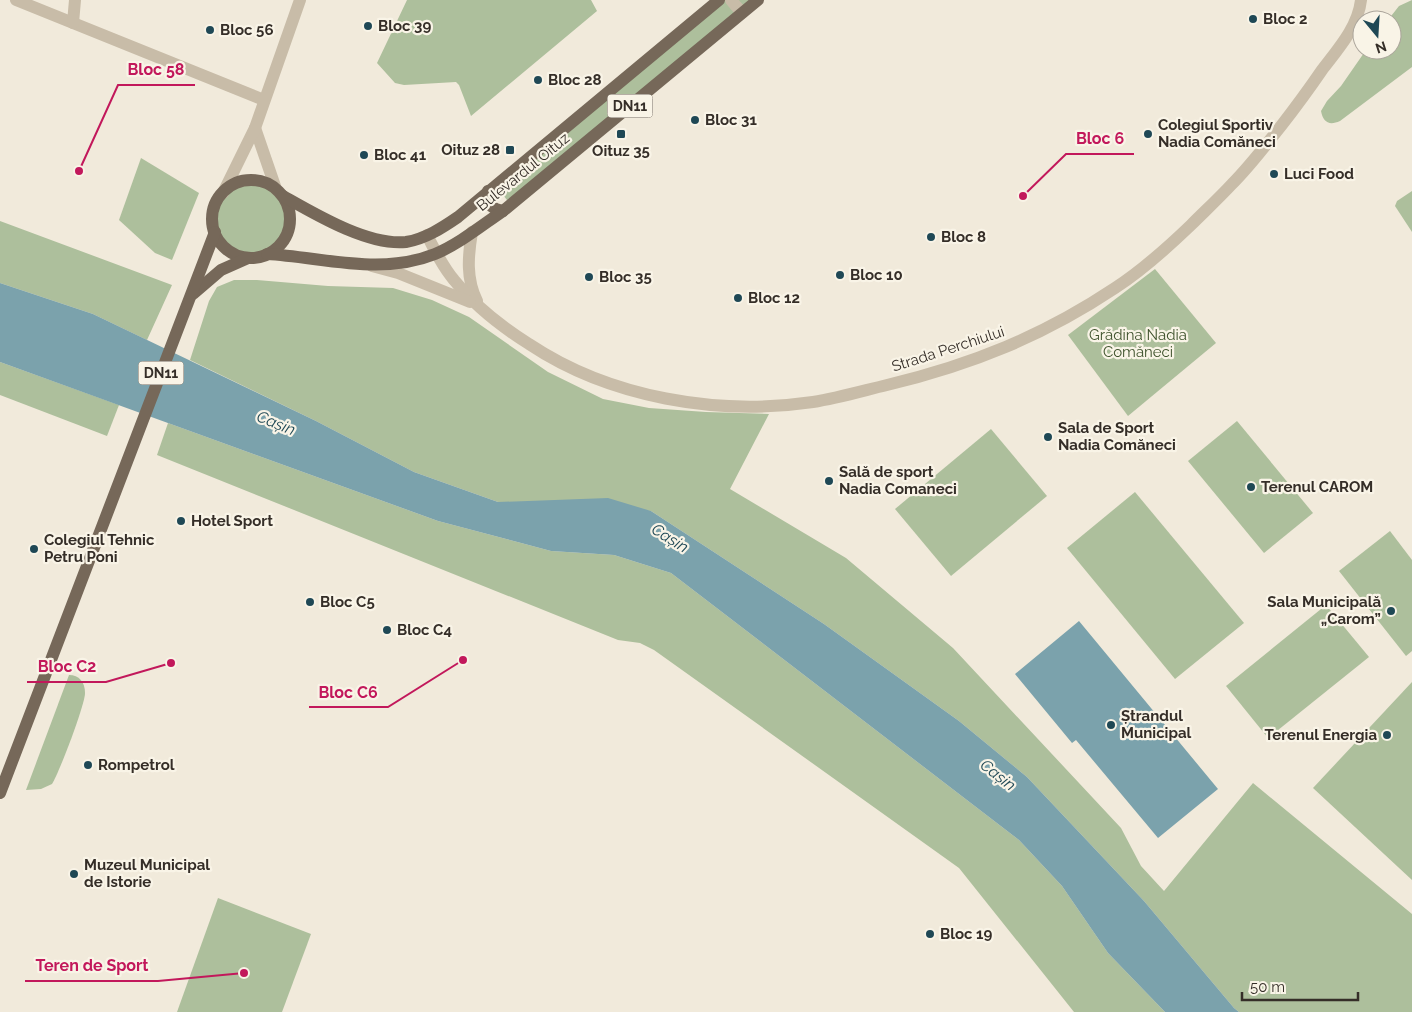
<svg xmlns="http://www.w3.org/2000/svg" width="1412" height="1012" viewBox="0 0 1412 1012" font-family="Raleway,sans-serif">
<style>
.green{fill:#adbf9c}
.water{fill:#7ba2ac}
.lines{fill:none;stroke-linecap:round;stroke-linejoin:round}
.minor{stroke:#c8bca8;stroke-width:12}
.tertiary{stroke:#c8bca8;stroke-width:12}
.primary{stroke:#766859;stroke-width:12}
.poi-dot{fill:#1f4855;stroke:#f9f4e7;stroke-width:2}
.labels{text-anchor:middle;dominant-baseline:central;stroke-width:4.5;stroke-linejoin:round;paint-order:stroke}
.shield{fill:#f9f4e7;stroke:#706961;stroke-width:1}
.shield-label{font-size:14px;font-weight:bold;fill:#352e28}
.poi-label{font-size:15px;font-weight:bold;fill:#352e28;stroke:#f9f4e7;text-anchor:start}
.street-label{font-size:15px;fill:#352e28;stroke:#f9f4e7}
.park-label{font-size:15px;fill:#3e522c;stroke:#f9f4e7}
.water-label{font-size:16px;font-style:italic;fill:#1f4855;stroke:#f9f4e7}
.leader{fill:none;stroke:#c2185b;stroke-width:2}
.callout-dot{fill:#c2185b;stroke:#f9f4e7;stroke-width:2}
.callout-label{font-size:16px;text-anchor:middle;font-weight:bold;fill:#c2185b;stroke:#f9f4e7;stroke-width:4.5;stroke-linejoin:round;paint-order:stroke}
</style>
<rect width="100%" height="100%" fill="#f1eadb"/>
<g class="green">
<path d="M407,0H591L597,11L471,116L459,85L456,82L404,85L395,83L377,63Z"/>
<path d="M719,0H758L511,205L495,185Z"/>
<path d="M1412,0V67L1340,121C1329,126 1323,122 1321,111L1327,101L1341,86L1366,50H1392V20H1388L1399,6Z"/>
<path d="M141,158L199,193L172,260L155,253L119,220Z"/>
<circle cx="251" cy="219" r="38"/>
<path d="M1412,191V232L1395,206L1397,201Z"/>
<path d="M0,221L172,285L147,340L93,314L0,283Z"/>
<path d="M1155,269L1216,343L1128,416L1068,335Z"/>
<path d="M234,280H257L328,286L393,288L432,300L469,317L548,372L603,399L649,408L706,412L769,414L730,489L846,558L953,648L1121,828L1141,866L1164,891L1253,783L1412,914V1012H1239L1234,1008L1144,901L1027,777L959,721L824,624L651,511L498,502L414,472L316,421L190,360L209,301L217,287Z"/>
<path d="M0,362L119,405L107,436L0,395Z"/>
<path d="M1237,421L1313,513L1264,553L1188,461Z"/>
<path d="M168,423L438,521L551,551L614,555L671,573L1019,840L1062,886L1108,953L1165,1012H1074L959,868L654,650L640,643L618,640L157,455Z"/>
<path d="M991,429L1047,496L951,576L895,509Z"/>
<path d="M1135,492L1244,623L1175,679L1067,548Z"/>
<path d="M1390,531L1412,560V651L1406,656L1339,571Z"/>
<path d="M1326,605L1369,657L1268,738L1226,686Z"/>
<path d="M69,675C79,675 85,682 85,693C85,705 59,773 52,784L41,789L26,790Z"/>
<path d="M1412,682V880L1313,788Z"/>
<path d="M218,898L311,934L282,1012H177Z"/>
</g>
<g class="water">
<path d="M0,283L93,314L316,421L414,472L498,502L608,498L651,511L824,624L959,721L1027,777L1144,901L1234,1008L1239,1012H1165L1108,953L1062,886L1019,840L671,573L614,555L551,551L438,521L0,362Z"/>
<path d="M1079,621L1218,789L1158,838L1076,740L1072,743L1015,674Z"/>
</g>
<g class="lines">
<g class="minor">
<path d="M16,0L264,100"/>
<path d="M731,0L742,13"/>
<path d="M73,23L75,0"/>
<path d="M472,232C468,256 466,279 477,301"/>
<path d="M427,235C435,251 443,267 454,280C474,305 502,327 529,344C610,398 718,416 813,402C838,398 862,391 887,385C971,365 1043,336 1115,288C1143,270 1167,248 1191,225C1205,211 1219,198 1232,184C1250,166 1265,146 1281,126C1295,108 1309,89 1322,70C1338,49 1358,27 1361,0"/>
<path d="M372,266L398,273L470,302"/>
</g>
<g class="tertiary">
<path d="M255,128L276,189"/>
<path d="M223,193L255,128L300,0"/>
</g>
<g class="primary">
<circle cx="251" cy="219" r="39"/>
<path d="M488,191C486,203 491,209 503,211"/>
<path d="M283,196C315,214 368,246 406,242C425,239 442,228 458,217L719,0"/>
<path d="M267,254C322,257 381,276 435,254C459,244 481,226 503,211L758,0"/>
<path d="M193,294L221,270L248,258"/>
<path d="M0,793L215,232"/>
</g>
</g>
<g class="poi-dot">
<circle cx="1253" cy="19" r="5"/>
<circle cx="368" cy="26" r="5"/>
<circle cx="210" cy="30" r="5"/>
<circle cx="538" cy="80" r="5"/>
<circle cx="695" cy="120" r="5"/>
<rect x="616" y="129" width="10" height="10" rx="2.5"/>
<circle cx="1148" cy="134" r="5"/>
<rect x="505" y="145" width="10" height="10" rx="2.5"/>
<circle cx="364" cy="155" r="5"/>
<circle cx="1274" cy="174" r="5"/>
<circle cx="931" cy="237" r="5"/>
<circle cx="840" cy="275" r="5"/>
<circle cx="589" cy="277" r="5"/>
<circle cx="738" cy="298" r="5"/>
<circle cx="1048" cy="437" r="5"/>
<circle cx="829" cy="481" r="5"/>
<circle cx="1251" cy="487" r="5"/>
<circle cx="181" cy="521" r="5"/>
<circle cx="34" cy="549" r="5"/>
<circle cx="310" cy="602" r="5"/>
<circle cx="1391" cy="611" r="5"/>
<circle cx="387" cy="630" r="5"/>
<circle cx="1111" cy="725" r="5"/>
<circle cx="1387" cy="735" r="5"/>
<circle cx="88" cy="765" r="5"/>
<circle cx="74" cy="874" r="5"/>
<circle cx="930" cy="934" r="5"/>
</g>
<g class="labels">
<g class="shield">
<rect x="607.5" y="94.5" width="45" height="23" rx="4"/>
<rect x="138.5" y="361.5" width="45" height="23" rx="4"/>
</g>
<g class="shield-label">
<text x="630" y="106">DN11</text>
<text x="161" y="373">DN11</text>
</g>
<g class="poi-label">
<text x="1263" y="19">Bloc 2</text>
<text x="378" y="26">Bloc 39</text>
<text x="220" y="30">Bloc 56</text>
<text x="548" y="80">Bloc 28</text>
<text x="705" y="120">Bloc 31</text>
<text x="1158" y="125">Colegiul Sportiv<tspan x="1158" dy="17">Nadia Comăneci</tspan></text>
<text x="500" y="150" text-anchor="end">Oituz 28</text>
<text x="621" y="151" text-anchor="middle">Oituz 35</text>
<text x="374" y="155">Bloc 41</text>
<text x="1284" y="174">Luci Food</text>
<text x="941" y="237">Bloc 8</text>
<text x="850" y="275">Bloc 10</text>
<text x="599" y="277">Bloc 35</text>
<text x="748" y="298">Bloc 12</text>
<text x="1058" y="428">Sala de Sport<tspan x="1058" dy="17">Nadia Comăneci</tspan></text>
<text x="839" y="472">Sală de sport<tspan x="839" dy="17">Nadia Comaneci</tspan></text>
<text x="1261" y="487">Terenul CAROM</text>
<text x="191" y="521">Hotel Sport</text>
<text x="44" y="540">Colegiul Tehnic<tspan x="44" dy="17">Petru Poni</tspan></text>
<text x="320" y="602">Bloc C5</text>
<text x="1381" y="602" text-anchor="end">Sala Municipală<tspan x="1381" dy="17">„Carom”</tspan></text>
<text x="397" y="630">Bloc C4</text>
<text x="1121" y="716">Ștrandul<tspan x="1121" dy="17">Municipal</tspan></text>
<text x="1377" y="735" text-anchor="end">Terenul Energia</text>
<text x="98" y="765">Rompetrol</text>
<text x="84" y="865">Muzeul Municipal<tspan x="84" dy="17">de Istorie</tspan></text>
<text x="940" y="934">Bloc 19</text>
</g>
<g class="street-label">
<text transform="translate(523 172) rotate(-39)">Bulevardul Oituz</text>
<text transform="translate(948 349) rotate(-18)">Strada Perchiului</text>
</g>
<g class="park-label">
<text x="1138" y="335">Grădina Nadia<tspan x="1138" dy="17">Comăneci</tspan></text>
</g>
<g class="water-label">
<text transform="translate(276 423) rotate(22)">Cașin</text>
<text transform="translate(670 538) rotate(32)">Cașin</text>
<text transform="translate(998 775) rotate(38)">Cașin</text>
</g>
</g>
<path class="leader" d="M79 171L118 85H195M1023 196L1066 154H1134M171 663L106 682H27M463 660L388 707H309M244 973L158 981H25"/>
<g class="callout-dot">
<circle cx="79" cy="171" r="5"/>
<circle cx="1023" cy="196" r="5"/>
<circle cx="171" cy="663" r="5"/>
<circle cx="463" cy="660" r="5"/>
<circle cx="244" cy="973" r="5"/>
</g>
<g class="callout-label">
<text x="156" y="75">Bloc 58</text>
<text x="1100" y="144">Bloc 6</text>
<text x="67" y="672">Bloc C2</text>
<text x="348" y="698">Bloc C6</text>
<text x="92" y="971">Teren de Sport</text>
</g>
<g transform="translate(1377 35) rotate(162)"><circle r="24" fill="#f9f4e7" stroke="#aba59b"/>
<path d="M0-4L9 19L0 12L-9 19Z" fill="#1f4855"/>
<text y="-8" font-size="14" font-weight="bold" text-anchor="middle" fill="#352e28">N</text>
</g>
<path d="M1242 992v8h116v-8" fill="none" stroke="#352e28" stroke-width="2.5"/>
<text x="1250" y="992" font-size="15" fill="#352e28" stroke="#f9f4e7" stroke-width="4" paint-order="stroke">50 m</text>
</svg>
